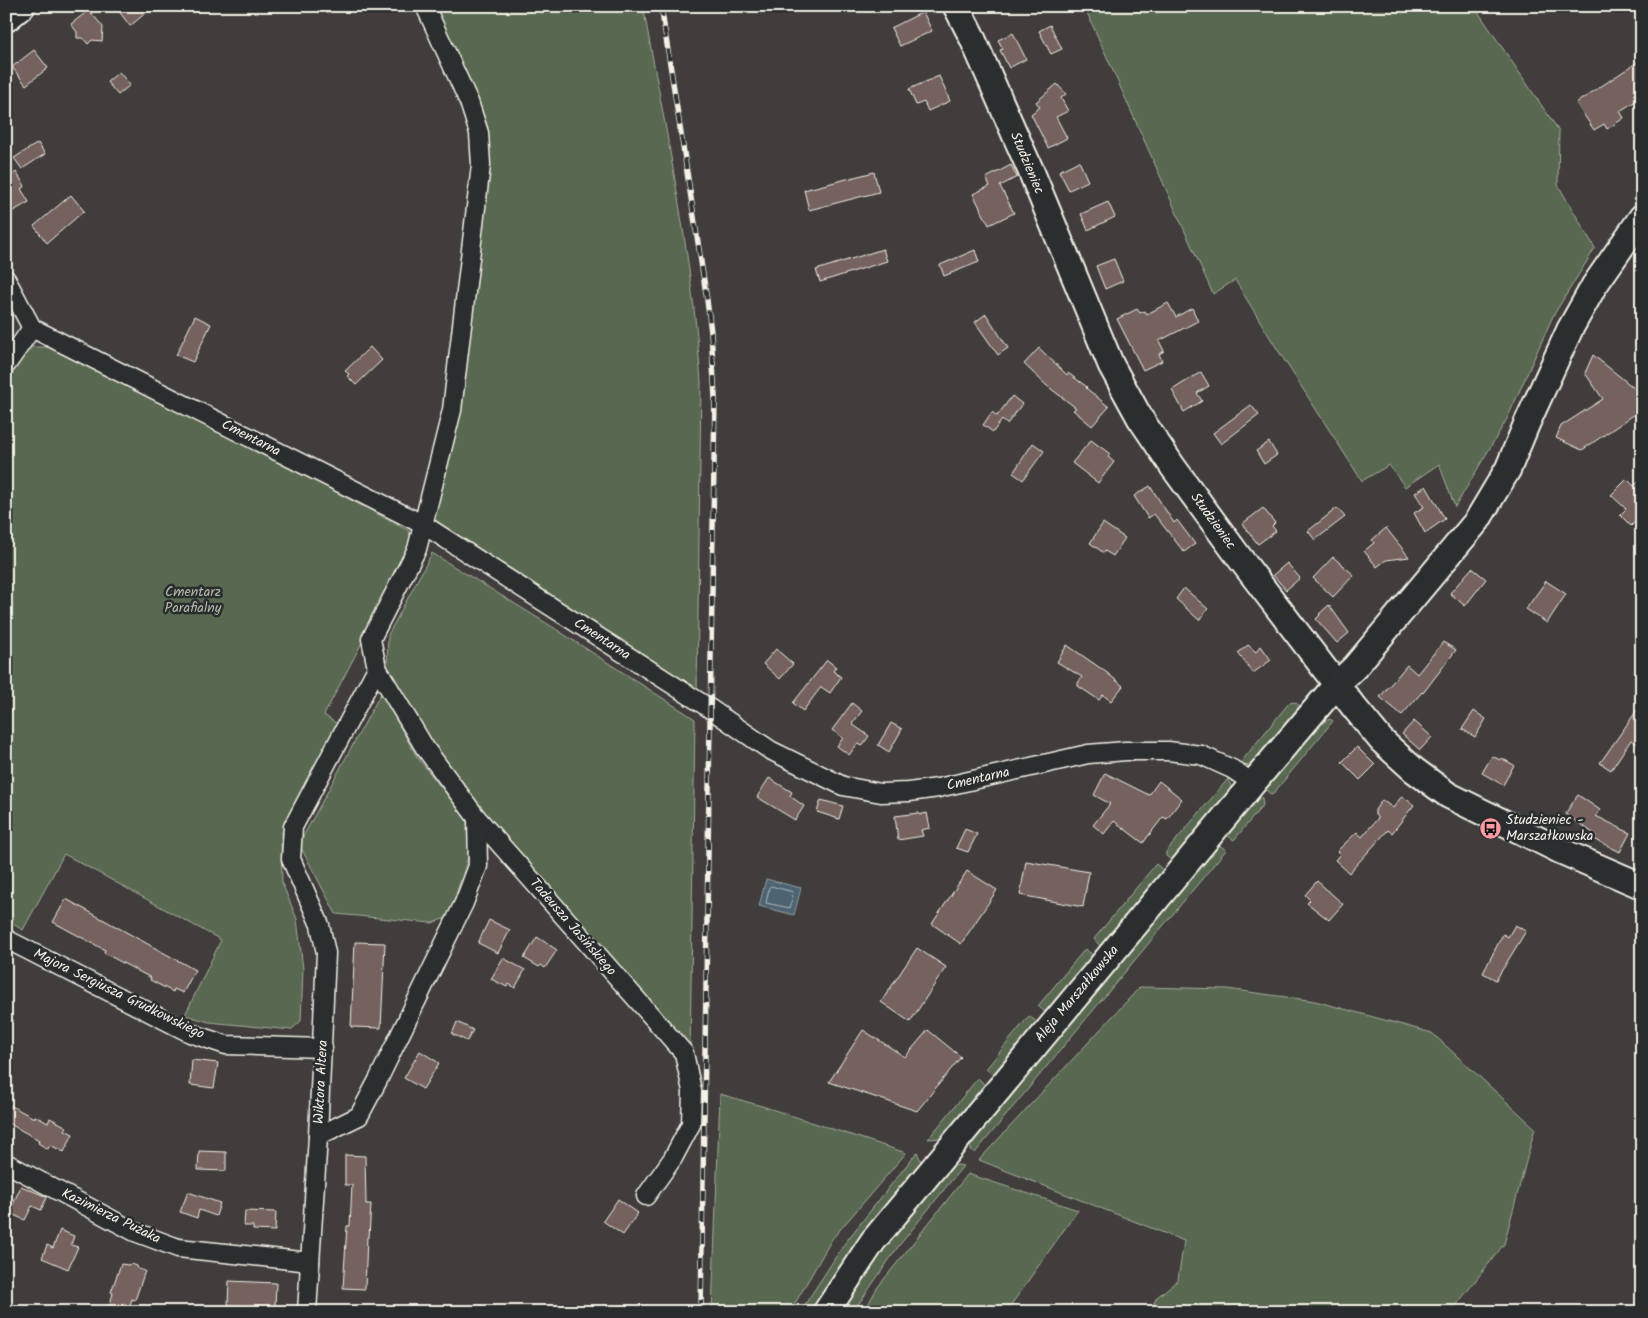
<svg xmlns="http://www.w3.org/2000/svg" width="1648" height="1318" viewBox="0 0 1648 1318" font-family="Kalam,sans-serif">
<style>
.green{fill:#596851;stroke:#a6ac9c}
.water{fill:#4e6472;stroke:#909ca1}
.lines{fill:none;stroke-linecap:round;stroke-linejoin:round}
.shore{stroke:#b2b9b9;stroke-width:1}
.building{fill:#74625e;stroke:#f4f1e8}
.street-casing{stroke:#f4f1e8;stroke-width:21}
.secondary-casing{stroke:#f4f1e8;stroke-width:29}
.street{stroke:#2a2d2e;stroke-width:18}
.secondary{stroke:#2a2d2e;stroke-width:25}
.rail-casing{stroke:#f4f1e8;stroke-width:5.5}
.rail{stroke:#2a2d2e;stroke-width:4;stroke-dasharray:11;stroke-linecap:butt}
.labels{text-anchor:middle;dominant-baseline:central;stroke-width:5;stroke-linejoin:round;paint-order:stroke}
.street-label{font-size:14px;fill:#f4f1e8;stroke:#2a2d2e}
.park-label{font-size:14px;fill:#b6baac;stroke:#2a2d2e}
.poi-label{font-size:14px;fill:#f4f1e8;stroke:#2a2d2e;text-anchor:start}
</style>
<rect width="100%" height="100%" fill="#403d3c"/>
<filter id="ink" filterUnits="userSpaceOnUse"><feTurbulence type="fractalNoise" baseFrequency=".02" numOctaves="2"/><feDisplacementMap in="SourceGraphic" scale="10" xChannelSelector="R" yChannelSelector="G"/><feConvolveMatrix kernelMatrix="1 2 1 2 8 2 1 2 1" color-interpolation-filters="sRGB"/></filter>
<g filter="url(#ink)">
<g class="green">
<path d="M437,6H643C666,131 692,255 701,382L697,694L434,519L463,392L485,125L441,21Z"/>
<path d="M1084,6H1474L1559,131L1558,185L1595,248L1553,316L1507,419L1455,507L1439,464L1405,487L1389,465L1362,481L1274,344L1235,280L1213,294Z"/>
<path d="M27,347H66L409,531L413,545L324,715L340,726L281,834L282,883L297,919L303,969L301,1021L291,1030L209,1022L185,1015L221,940L64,854L23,930L6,920V384Z"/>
<path d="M432,553L551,626L695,719L690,1053L519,856L438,753L387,670L388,635Z"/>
<path d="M381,693L417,757L467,820L470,851L449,917L432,923L336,914L299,844Z"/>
<path d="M1295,702L1303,709L1254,764L1244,766L1241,764V762L1289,703Z"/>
<path d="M1330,719L1333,721L1272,795L1263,788L1316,721L1320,724Z"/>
<path d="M1228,779L1231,786V793L1175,862L1172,861L1166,856V852Z"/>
<path d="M1257,793L1262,798L1263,805L1234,840L1224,833Z"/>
<path d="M1218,844L1226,850L975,1153L971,1150L970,1139Z"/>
<path d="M1156,864L1164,871L1101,947L1094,939Z"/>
<path d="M1085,949L1093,955V961L1050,1013L1045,1012L1038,1006Z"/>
<path d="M1140,987L1227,989L1315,1001L1432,1033L1535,1128L1504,1244L1451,1312H1149L1157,1297L1178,1280L1184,1241L979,1160Z"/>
<path d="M1029,1016L1037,1022L1038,1025L996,1077L986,1069Z"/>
<path d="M978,1078L988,1088L943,1138L928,1139Z"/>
<path d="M720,1094L765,1107L906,1153L832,1239L790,1312H712Z"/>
<path d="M917,1152L922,1164L816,1312H800L845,1243Z"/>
<path d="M958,1165L963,1166L898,1247L853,1312H837L869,1263L947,1167Z"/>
<path d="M968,1174L1078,1210L1006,1312H864L877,1288Z"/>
</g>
<path class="water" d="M766,879L801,888L794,915L759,906Z"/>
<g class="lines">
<path class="shore" d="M771,886L793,892L790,908L766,903L769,888Z"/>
</g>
<g class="building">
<path d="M115,6H154L130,26Z"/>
<path d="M89,10L103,27L102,41L92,40L88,44L83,38H77V32L71,24Z"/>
<path d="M923,12L932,31L900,46L891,28Z"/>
<path d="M1050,25L1062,49L1051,54L1039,31Z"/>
<path d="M1013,33L1026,59L1009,68L1000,50L1003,49L998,40Z"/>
<path d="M34,50L48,68L26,85L12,67Z"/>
<path d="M1642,59V97L1620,111L1624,118L1607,129L1604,124L1594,130L1576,103Z"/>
<path d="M119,72L130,85L118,95L107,82Z"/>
<path d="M939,76L950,101L928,111L924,102L916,105L909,89Z"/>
<path d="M1057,84L1066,94L1061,98L1068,111L1056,117L1067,138L1048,148L1031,114L1040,107L1036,102Z"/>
<path d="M38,143L45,154L22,169L14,158Z"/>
<path d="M1079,161L1088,181L1069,190L1059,171Z"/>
<path d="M1011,165L1017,177L1000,186L1014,213L989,225L973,194L990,186L986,178Z"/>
<path d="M16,172L25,186L21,189L29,202L10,213L6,206V180Z"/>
<path d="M874,172L879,192L809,210L804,190Z"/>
<path d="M71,195L84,211L47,243L34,226Z"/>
<path d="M1108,202L1115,217L1088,230L1081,214Z"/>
<path d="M883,249L887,261L820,282L816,270Z"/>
<path d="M975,250L979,262L944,276L940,265Z"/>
<path d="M1114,259L1123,281L1105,289L1096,266Z"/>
<path d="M1168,303L1176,317L1192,308L1198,321L1159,341L1164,351L1159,354L1162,361L1143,370L1117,319L1137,309L1140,313L1145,311L1147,314Z"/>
<path d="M986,314L1008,348L998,355L975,322Z"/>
<path d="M195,316L211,324L193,362L176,355Z"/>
<path d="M370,347L382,360L356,385L347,376L349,374L345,371Z"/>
<path d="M1039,348L1067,375L1068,373L1087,387L1086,388L1109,407L1092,426L1073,410L1076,408L1046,385L1024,364Z"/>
<path d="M1593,355L1639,392L1638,412L1582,450L1556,438L1561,426L1603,399L1585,373Z"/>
<path d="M1201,372L1209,386L1197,393L1202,401L1184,412L1172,390Z"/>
<path d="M1012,396L1022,404L1007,424L1002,420L993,432L983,425L992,412L997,416Z"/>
<path d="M1251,405L1259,415L1221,444L1213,433Z"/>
<path d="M1091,440L1110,454L1108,457L1114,462L1098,483L1072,463Z"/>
<path d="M1269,442L1277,455L1264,464L1256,451Z"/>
<path d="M1033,443L1044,451L1023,480L1013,473Z"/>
<path d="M1642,478V515L1631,526L1620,515L1626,509L1611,495L1627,479L1634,486Z"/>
<path d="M1150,486L1174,523L1177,520L1195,544L1184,552L1154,514L1148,518L1134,496Z"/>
<path d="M1426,486L1445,519L1425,533L1414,513L1424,507L1415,493Z"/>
<path d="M1263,508L1275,523L1272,526L1276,531L1258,544L1242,524Z"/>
<path d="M1337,508L1345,517L1315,540L1308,531Z"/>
<path d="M1103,523L1125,538L1113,556L1105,551L1104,553L1090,543Z"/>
<path d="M1386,528L1409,557L1386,560L1377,567L1364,551L1374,543L1372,540Z"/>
<path d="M1333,557L1354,575L1333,597L1313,578Z"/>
<path d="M1287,563L1300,578L1286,590L1273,575Z"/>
<path d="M1472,568L1486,579L1465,606L1450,593Z"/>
<path d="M1546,581L1566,594L1547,623L1526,609Z"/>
<path d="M1184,588L1208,609L1199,620L1176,599Z"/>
<path d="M1329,605L1349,633L1337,643L1316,619L1320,615L1319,614Z"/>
<path d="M1443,642L1456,650L1423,693L1422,692L1402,715L1380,697L1407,665L1417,674Z"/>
<path d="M1067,645L1106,672L1123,686L1111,701L1103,695L1099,700L1078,686V683L1082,677L1057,662Z"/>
<path d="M1248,645L1256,652L1261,646L1271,660L1253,673L1238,653Z"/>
<path d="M776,649L793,664L780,679L763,664Z"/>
<path d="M827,660L836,667L833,671L841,677L830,693L821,687L803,711L793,703Z"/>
<path d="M852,703L862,711L852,724L869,736L862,746L858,743L849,755L837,746L843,738L832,730Z"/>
<path d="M1642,703V747L1631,740L1611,770L1600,763Z"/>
<path d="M1474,711L1486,719L1475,737L1462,729Z"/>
<path d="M1414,721L1432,737L1420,750L1402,734Z"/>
<path d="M891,723L902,729L889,752L878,745Z"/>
<path d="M1357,747L1375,765L1360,780L1342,762Z"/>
<path d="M1492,756L1500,760L1501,758L1514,765L1503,785L1482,773Z"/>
<path d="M1105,773L1149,795L1159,781L1182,799L1167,819L1163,817L1143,843L1114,821L1104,834L1093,825L1110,804L1094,795Z"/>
<path d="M769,778L792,792L790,796L804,806L795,820L757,797Z"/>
<path d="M1578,795L1600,810L1596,816L1630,833L1620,852L1594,839L1596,835L1565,814Z"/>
<path d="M1402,796L1414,805L1392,833L1388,830L1349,873L1335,860L1340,854L1337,851L1357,832L1362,837L1378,818L1375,815V810L1382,800L1393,808Z"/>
<path d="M821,800L843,806L839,819L817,812Z"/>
<path d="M919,813V815L927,813L930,828L921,830L923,836L898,840L895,816Z"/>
<path d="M965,829L977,834L968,852L956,848Z"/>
<path d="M1026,861L1089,872L1083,907L1020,895Z"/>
<path d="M967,871L997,890L961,944L932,924Z"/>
<path d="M1317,881L1343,904L1329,920L1307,903L1310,900L1305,895Z"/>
<path d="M66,899L195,970L183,993L174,989L173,992L150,980L151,978L104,953L105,950L53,922Z"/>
<path d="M489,920L510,930L498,953L478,943Z"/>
<path d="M1515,925L1526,931L1496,980L1483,973L1503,934L1508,937Z"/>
<path d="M537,937L557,950L545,968L541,965L539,967L524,958Z"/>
<path d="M355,942L385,943L381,1028L351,1027Z"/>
<path d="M917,948L946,967L910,1022L881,1002Z"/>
<path d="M503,958L525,970L515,988L509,984L507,987L491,979Z"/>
<path d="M457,1022L473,1030L467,1041L452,1034Z"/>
<path d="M863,1030L905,1057L928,1030L961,1057L917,1111L829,1082Z"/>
<path d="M420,1051L439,1063L423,1089L404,1078Z"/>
<path d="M192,1060L218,1063L214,1088L190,1085Z"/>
<path d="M6,1103L34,1118L35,1116L48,1123L50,1118L67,1127L65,1130L73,1134L64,1152L50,1145L48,1149L38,1143L39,1140L6,1122Z"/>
<path d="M199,1151L226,1152V1171L198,1170Z"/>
<path d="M345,1155L365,1156L366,1204H371L369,1237H367L365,1289L343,1288L347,1226H350L352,1185H345Z"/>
<path d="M21,1186L47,1197L41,1210L32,1206L25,1220L9,1213Z"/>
<path d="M188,1192L220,1203L216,1216L199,1210L197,1218L180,1212Z"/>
<path d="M618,1199L638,1213L623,1235L603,1221Z"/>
<path d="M245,1211L276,1212L275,1231L253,1230V1226H244Z"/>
<path d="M60,1230L74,1236L71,1245L78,1247L68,1269L42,1258L47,1245L53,1248Z"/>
<path d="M121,1264L128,1265L131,1264L137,1266L138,1269L145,1271L135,1300L132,1299L128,1312H121L109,1308L113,1293L111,1292Z"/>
<path d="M229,1281L276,1283L275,1307L228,1305Z"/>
</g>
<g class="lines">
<defs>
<g id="street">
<path d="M6,279L32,328L424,525L709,708L770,750L843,786L881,793L909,792L938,788L1088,754L1126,751H1168L1201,755L1232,769L1253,783"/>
<path d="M6,365L32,328"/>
<path d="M377,668L425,748L477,818L684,1053L692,1091L691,1124L673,1158L646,1196"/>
<path d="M6,939L190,1033L226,1045L323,1048"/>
<path d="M318,1136L359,1116L378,1080L464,903L478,866L477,818"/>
<path d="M6,1163L135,1232L178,1248L310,1262"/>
<path d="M307,1312L318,1136L326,953L320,925L291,859L293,827L377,668L371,639L417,549L452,410L481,165L479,133L469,102L425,6"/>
</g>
<g id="secondary">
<path d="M956,6L971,35L1031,171L1111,365L1140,418L1173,467L1239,557L1353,706L1382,741L1414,770L1448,795L1561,851L1642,886"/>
<path d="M6,19L22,6"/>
<path d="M826,1312L873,1241L1253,783L1337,684L1355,667L1477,521L1508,469L1527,423L1570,329L1594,286L1642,217"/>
</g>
</defs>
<use href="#street" class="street-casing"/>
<use href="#secondary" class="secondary-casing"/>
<use href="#street" class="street"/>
<use href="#secondary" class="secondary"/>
<defs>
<path id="rail" d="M661,6L707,300L711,332L715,397L701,1312"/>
</defs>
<use href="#rail" class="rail-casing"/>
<use href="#rail" class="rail"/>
</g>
</g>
<defs>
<symbol id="bus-disc" viewBox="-11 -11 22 22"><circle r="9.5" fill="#ff9aa2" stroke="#2a2d2e"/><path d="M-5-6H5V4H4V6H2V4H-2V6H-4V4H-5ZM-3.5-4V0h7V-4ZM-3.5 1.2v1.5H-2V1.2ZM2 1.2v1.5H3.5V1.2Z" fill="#111"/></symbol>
</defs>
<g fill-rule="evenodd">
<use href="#bus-disc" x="1478" y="816" width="25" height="25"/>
</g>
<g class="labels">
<g class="street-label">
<text transform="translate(1027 163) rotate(67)">Studzieniec</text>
<text transform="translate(251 438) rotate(27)">Cmentarna</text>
<text transform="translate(1213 521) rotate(54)">Studzieniec</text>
<text transform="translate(602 639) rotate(33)">Cmentarna</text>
<text transform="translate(978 779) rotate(-13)">Cmentarna</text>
<text transform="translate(573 927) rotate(49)">Tadeusza Jasińskiego</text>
<text transform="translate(119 994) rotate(26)">Majora Sergiusza Grudkowskiego</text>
<text transform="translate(1077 994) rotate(-50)">Aleja Marszałkowska</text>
<text transform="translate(321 1082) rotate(-87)">Wiktora Altera</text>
<text transform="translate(111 1216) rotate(26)">Kazimierza Pużaka</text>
</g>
<g class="park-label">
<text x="193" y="592">Cmentarz<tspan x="193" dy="16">Parafialny</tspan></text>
</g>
<g class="poi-label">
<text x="1506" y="820">Studzieniec -<tspan x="1506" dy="16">Marszałkowska</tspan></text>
</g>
</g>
<rect width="1648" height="1318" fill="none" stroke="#2a2d2e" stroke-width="25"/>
<rect x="12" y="12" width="1623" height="1293" fill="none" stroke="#f4f1e8" stroke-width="2" filter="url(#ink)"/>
</svg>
